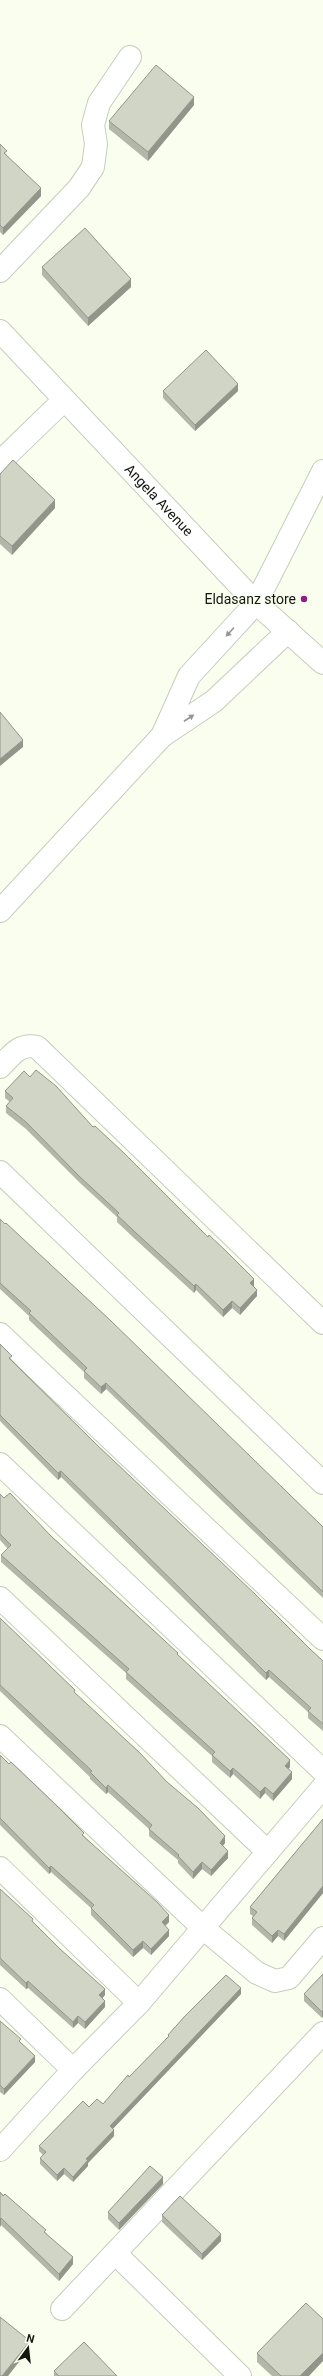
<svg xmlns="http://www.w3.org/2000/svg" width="323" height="2376" viewBox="0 0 323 2376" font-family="Roboto,sans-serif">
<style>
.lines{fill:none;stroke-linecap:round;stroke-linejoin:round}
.minor-casing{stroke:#c7ccbc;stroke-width:24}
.major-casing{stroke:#c7ccbc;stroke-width:24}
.minor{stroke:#fff;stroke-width:22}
.major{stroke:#fff;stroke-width:22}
.wall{fill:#b3b7a9}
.shaded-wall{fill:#92958a}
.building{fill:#d0d5c5;stroke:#92958a}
.oneway{fill:#959693}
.poi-dot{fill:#8b2185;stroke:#f9feee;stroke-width:1.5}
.labels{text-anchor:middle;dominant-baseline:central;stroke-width:3;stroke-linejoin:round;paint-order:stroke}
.street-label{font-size:14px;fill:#141610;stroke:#f9feee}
.poi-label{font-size:14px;fill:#141610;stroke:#f9feee;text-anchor:end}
</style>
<rect width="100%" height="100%" fill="#f9feee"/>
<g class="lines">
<defs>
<g id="minor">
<path d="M0,271L79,188L93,167L96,144L93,125L99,103L130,57"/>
<path d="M0,462L64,400"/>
<path d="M288,631L214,701L162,736L189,676L256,603L323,471"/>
<path d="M0,911L162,736"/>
<path d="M0,1067C12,1055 19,1043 37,1047L323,1323"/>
<path d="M0,1172L323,1483"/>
<path d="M0,1334L323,1639"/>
<path d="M0,1464L323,1771"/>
<path d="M0,1598L268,1852"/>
<path d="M0,1736L203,1928L257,1973L275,1981L289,1978L323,1938"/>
<path d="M0,1868L139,2003"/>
<path d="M0,1999L73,2070"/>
<path d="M0,2150L73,2070L139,2003L323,1787"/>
<path d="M115,2253L240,2376"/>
<path d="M62,2309L323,2033"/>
</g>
<g id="major">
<path id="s1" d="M0,331L256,603L323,663"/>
</g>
</defs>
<use href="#minor" class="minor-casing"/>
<use href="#major" class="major-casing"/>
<use href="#minor" class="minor"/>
<use href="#major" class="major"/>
</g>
<g class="wall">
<path d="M194,105L148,161L109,129V121Z"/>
<path d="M0,144L7,156L41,196L3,235L0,232Z"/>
<path d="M42,267L131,287L88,326L42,275Z"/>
<path d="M163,391H238L195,431L163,398Z"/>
<path d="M0,474L55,508L12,555L0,544Z"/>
<path d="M30,1077L93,1127L254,1286H253L257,1296L240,1315L232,1308L223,1317L196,1290L194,1293L135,1239L117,1222V1217L79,1182L26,1129L6,1113V1106L10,1102L5,1098V1091Z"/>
<path d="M0,1219L323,1527V1598L106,1389L101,1394L84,1378V1372L29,1320V1316L0,1289Z"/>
<path d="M0,1344L12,1360L96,1444L310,1649L323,1661V1731L308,1718V1712L269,1677L266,1680L61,1477L58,1480L0,1421Z"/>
<path d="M0,1494L4,1498L51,1536L178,1655L290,1767L288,1769L292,1779L273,1801L265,1793L260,1799L233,1774L230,1778L212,1762V1756L126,1679V1673L1,1562V1555L8,1549L0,1540Z"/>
<path d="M0,1618L225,1843L223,1846L228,1858L211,1876L202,1869L193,1879L178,1863V1860L149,1836V1829L108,1792L106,1794L90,1779V1777L0,1691Z"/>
<path d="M0,1755L84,1836L169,1922L165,1926L169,1936L151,1955L143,1948L133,1957L91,1915V1908L51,1872L49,1874L0,1825Z"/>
<path d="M323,1819V1893L284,1941L278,1936L272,1943L252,1925V1918L253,1916L250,1914V1907Z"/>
<path d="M0,1889L105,1995L102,1998L105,2007L85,2029L78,2023L73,2028L28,1988L26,1989L0,1965Z"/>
<path d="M323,1974L322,2018L304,2001V1994Z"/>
<path d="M241,1994L112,2129L114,2136L88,2163V2166L73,2182L64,2174L57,2181L40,2164V2158L43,2155L39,2151V2146L89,2107L103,2104L129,2077L168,2038V2035Z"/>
<path d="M0,2021L21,2043L35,2062L4,2095L0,2092Z"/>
<path d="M163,2184L119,2230L108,2219V2212Z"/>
<path d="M0,2192L46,2233L73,2264L59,2281L1,2225L0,2227Z"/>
<path d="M162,2215L221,2241L202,2260L162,2222Z"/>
<path d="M257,2353L309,2376H272L257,2362Z"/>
<path d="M54,2371L117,2376H54Z"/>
</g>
<g class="shaded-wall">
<path d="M194,97V105L148,161V152Z"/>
<path d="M41,188V196L3,235V228Z"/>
<path d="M131,279V287L88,326V318Z"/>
<path d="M238,384V391L195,431V425Z"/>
<path d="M55,500V508L12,555V546Z"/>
<path d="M23,740V747L0,766V759Z"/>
<path d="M254,1279V1286L250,1290V1283Z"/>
<path d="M196,1284V1290L194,1293V1286Z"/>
<path d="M257,1290V1296L240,1315V1308Z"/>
<path d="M232,1301V1308L223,1317V1310Z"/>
<path d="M106,1383V1389L101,1394V1387Z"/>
<path d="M61,1471V1477L58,1480V1473Z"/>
<path d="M269,1670V1677L266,1680V1673Z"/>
<path d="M290,1760V1767L285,1773V1766Z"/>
<path d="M233,1768V1774L230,1778V1771Z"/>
<path d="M292,1772V1779L273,1801V1794Z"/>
<path d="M108,1785V1792L106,1794V1788Z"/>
<path d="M265,1787V1793L260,1799V1792Z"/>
<path d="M225,1836V1843L220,1849V1843Z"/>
<path d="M228,1851V1858L211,1876V1870Z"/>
<path d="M202,1862V1869L193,1879V1872Z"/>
<path d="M51,1866V1872L49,1874V1868Z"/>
<path d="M323,1886V1893L284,1941V1934Z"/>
<path d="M169,1915V1922L162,1929V1922Z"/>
<path d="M169,1930V1936L151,1955V1949Z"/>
<path d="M278,1930V1936L272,1943V1936Z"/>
<path d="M143,1941V1948L133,1957V1950Z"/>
<path d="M28,1981V1988L26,1989V1983Z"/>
<path d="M241,1988V1994L110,2132V2126Z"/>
<path d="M105,1989V1995L99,2002V1995Z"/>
<path d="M105,2001V2007L85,2029V2022Z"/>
<path d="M323,2010V2017L322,2018V2012Z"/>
<path d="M78,2016V2023L73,2028V2022Z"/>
<path d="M35,2056V2062L4,2095V2089Z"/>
<path d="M114,2130V2136L88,2163V2166L73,2182V2177L86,2159Z"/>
<path d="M64,2168V2174L57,2181V2175Z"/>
<path d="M163,2177V2184L119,2230V2223Z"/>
<path d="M1,2218V2225L0,2227V2219Z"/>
<path d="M221,2234V2241L202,2260V2254Z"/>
<path d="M73,2257V2264L59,2281V2274Z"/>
<path d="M30,2341V2348L8,2376H2Z"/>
<path d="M323,2353V2361L309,2376H300Z"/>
</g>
<g class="building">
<path d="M156,65L194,97L148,152L109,121Z"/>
<path d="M0,144L7,151L4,153L41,188L3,228L0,225Z"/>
<path d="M85,228L131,279L88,318L42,267Z"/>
<path d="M206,350L238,384L195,425L163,391Z"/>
<path d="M13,460L55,500L12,546L0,536V474Z"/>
<path d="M0,712L23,740L0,759Z"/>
<path d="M36,1070L56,1086L93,1127L95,1126L124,1153L208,1237L209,1235L226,1251L254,1279L250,1283L257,1290L240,1308L232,1301L223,1310L196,1284L194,1286L135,1232L117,1215L119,1213L79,1176L26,1122L6,1106L13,1098L5,1091L24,1071L30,1077Z"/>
<path d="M0,1219L5,1224L6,1223L110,1320L323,1527V1592L106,1383L101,1387L84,1371L87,1368L29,1313L31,1311L0,1283Z"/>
<path d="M0,1344L12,1356L9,1358L96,1444L255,1594L310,1649L323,1661V1724L308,1711L311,1708L269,1670L266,1673L61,1471L58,1473L0,1415Z"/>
<path d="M10,1493L51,1536L178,1653L177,1654L290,1760L285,1766L292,1772L273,1794L265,1787L260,1792L233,1768L230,1771L212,1755L215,1752L126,1672L129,1669L1,1555L11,1545L0,1534V1494L4,1498Z"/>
<path d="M0,1618L75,1690L74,1692L140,1753L167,1782L198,1808L225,1836L220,1843L228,1851L211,1870L202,1862L193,1872L178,1856L179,1855L149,1829L152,1825L108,1785L106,1788L90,1772L92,1771L0,1685Z"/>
<path d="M0,1755L9,1764L11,1762L56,1805L84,1833L82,1835L157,1902L169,1915L162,1922L169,1930L151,1949L143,1941L133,1950L91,1908L94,1905L51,1866L49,1868L0,1818Z"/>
<path d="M323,1819V1886L284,1934L278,1930L272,1936L252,1918L257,1912L250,1907Z"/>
<path d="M0,1889L33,1919L32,1921L60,1949L105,1989L99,1995L105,2001L85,2022L78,2016L73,2022L28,1981L26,1983L0,1958Z"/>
<path d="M323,1974V2010L322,2012L304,1994Z"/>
<path d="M226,1975L241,1988L110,2126L114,2130L86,2159L88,2160L73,2177L64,2168L57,2175L40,2158L46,2152L39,2146L83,2101L89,2107L97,2099L103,2104L128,2075L129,2077L169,2036L168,2035L185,2016Z"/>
<path d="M0,2021L21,2039L19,2041L35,2056L4,2089L0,2085Z"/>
<path d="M150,2166L163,2177L119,2223L108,2212Z"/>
<path d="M0,2192L3,2196L5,2194L46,2230L44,2232L73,2257L59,2274L1,2218L0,2219Z"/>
<path d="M180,2196L221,2234L202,2254L162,2215Z"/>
<path d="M306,2303L323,2319V2353L300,2376H281L257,2353Z"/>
<path d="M0,2317L30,2341L2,2376H0Z"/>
<path d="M84,2342L117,2376H59L54,2371Z"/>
</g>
<defs><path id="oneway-solid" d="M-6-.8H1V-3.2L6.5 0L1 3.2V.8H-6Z"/></defs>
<g class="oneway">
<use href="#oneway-solid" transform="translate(230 632) rotate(132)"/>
<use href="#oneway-solid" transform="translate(189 718) rotate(-33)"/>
</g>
<circle class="poi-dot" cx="304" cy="599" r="4"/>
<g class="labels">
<g class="street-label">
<text stroke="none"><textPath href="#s1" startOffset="232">Angela Avenue</textPath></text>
</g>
<g class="poi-label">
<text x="296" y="599">Eldasanz store</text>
</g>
</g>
<g transform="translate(28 2348) rotate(15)" stroke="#f9feee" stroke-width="3" paint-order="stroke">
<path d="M0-3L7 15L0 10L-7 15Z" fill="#141610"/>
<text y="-6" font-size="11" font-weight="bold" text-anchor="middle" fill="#141610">N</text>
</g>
</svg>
